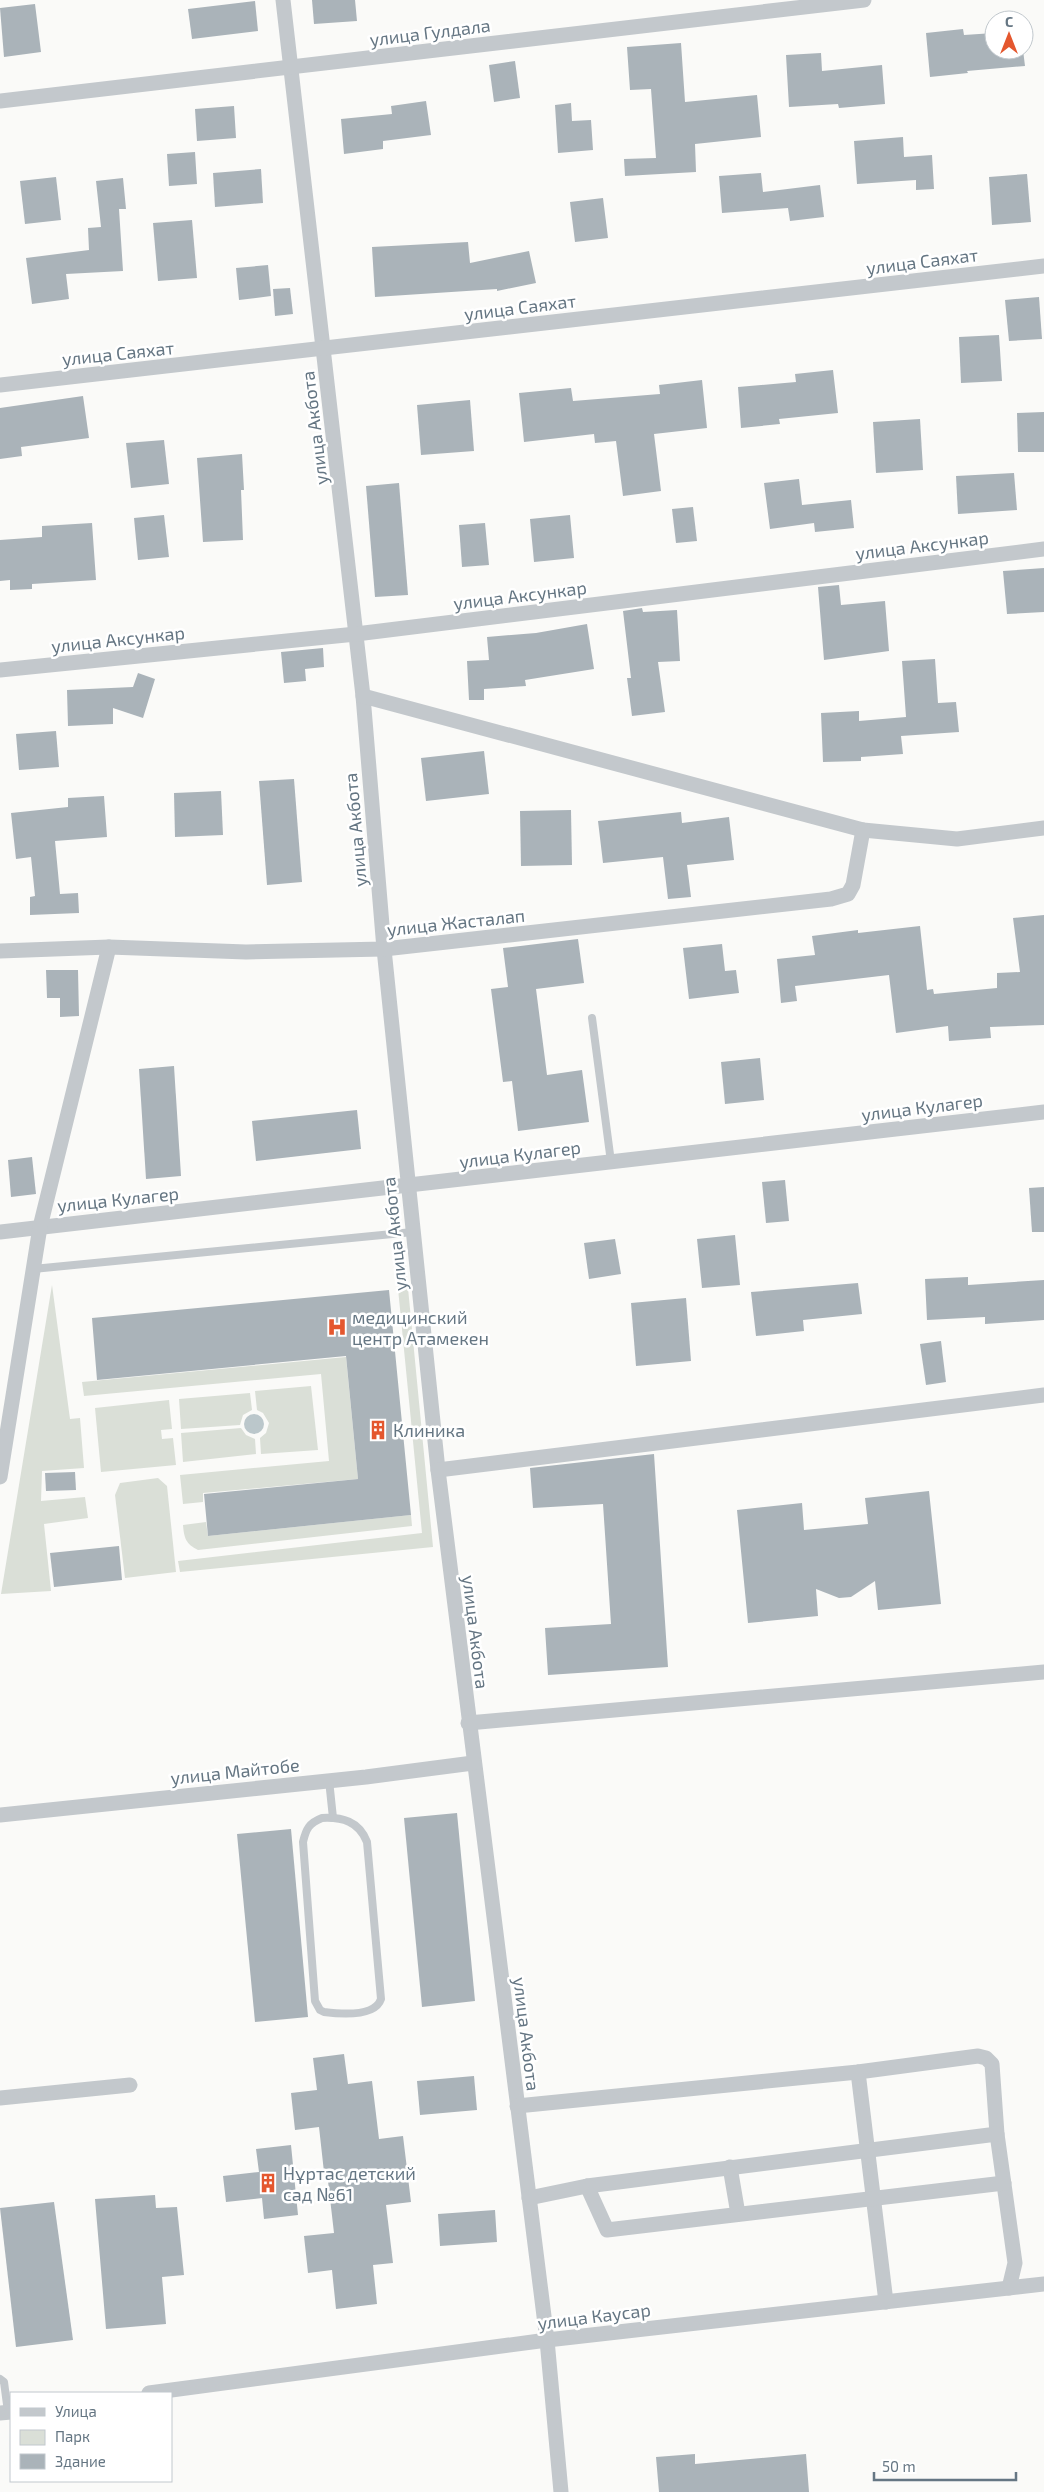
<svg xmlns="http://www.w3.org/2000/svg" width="1044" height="2492" viewBox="0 0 1044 2492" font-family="'Exo 2',sans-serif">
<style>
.green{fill:#dadfd7}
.water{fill:#bbc7cb}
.building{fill:#aab3b9}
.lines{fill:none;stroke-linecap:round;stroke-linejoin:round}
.service{stroke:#c3c8cc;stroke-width:8}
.minor{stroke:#c3c8cc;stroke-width:15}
.labels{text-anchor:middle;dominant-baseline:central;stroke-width:5;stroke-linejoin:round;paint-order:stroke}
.street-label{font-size:18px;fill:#657683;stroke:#fff}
.poi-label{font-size:18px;fill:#657683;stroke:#fff;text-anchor:start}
</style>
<rect width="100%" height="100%" fill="#fafaf8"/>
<g class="green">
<path d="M405,1257L433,1547L180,1572L178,1561L422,1533L395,1258Z"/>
<path d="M52,1285L70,1419L80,1418L84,1468L42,1471L41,1501L85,1497L88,1518L44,1524L51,1591L1,1594Z"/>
<path d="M346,1357L358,1479L203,1493V1502L183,1504L180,1475L329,1461L321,1374L84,1396L82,1382Z"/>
<path d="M311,1386L318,1450L261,1454L260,1438L266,1433L269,1423L263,1413L257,1410L255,1391Z"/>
<path d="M250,1393L252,1410L243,1415L240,1425L181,1429L179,1399Z"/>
<path d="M169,1400L172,1429L161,1430L162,1439L173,1438L176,1465L101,1472L95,1408Z"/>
<path d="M241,1428L246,1435L255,1439L256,1454L183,1462L181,1433Z"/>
<path d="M158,1478L167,1486L176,1572L125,1578L115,1495L120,1483Z"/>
<path d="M411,1515L412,1526L198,1550C186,1544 184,1538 183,1525L206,1522L208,1536Z"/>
</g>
<circle class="water" cx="254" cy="1424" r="10"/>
<g class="building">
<path d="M312,0H355L357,21L314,24Z"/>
<path d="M255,1L258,31L192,39L188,9Z"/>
<path d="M35,4L41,52L4,57L0,8Z"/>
<path d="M963,29L964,35L994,33V50H1023L1025,66L967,71L968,73L930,77L926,33Z"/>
<path d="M681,43L685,102L757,95L761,137L695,144L696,172L625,176L624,159L656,158L651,89L630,90L627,47Z"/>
<path d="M821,53L822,71L882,65L885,104L839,108L838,104L789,107L786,55Z"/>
<path d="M515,61L520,98L494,102L489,65Z"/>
<path d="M426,101L431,135L383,141V149L344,154L341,119L392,114L391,106Z"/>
<path d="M571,103L572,121L591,120L593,150L558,153L555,105Z"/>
<path d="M234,106L236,138L197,141L195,109Z"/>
<path d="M903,137L904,157L932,155L934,189L916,190V180L857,184L854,141Z"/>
<path d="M195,152L197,184L169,186L167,154Z"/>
<path d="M261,169L263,203L215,207L213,173Z"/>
<path d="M761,173L763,192L820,185L824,217L790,221L788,208L722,213L719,176Z"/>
<path d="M1027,174L1031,222L992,225L989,177Z"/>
<path d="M56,177L61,220L25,224L20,181Z"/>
<path d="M123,178L126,209H119L123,271L66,274L69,299L32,304L26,258L89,250L88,228L101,227L96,181Z"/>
<path d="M603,198L608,238L575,242L570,202Z"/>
<path d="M192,220L197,278L158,281L153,223Z"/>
<path d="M468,242L470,263L529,251L536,283L497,291V289L375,297L372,247Z"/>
<path d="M268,265L271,296L239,300L236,268Z"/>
<path d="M290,288L293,314L275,316L273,289Z"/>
<path d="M1039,297L1042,339L1009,341L1005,300Z"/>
<path d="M999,335L1002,381L961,383L959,337Z"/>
<path d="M833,370L838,413L779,419L780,424L741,428L738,387L796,382L795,374Z"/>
<path d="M702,380L707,428L654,434L661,491L623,496L616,441L595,443L594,434L524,442L519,393L571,388L573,401L660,394L659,385Z"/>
<path d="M83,396L89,438L21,447L22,456L0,459V408Z"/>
<path d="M470,400L474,451L421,455L417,405Z"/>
<path d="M1044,412V452H1018L1017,413Z"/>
<path d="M920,419L923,470L876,473L873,422Z"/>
<path d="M164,440L169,484L131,488L126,443Z"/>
<path d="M242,454L244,490H241L243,540L203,542L197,458Z"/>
<path d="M1014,473L1017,510L958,514L956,476Z"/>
<path d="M799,479L802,505L851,500L854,528L815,532L814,523L770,529L764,483Z"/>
<path d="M399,483L408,595L375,597L366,486Z"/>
<path d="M693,507L697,541L676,543L672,509Z"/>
<path d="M164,515L169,557L138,560L134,518Z"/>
<path d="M570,515L574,558L534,562L530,519Z"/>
<path d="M92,523L96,580L32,584V589L10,590V580L0,581V540L42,537V526Z"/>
<path d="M485,523L489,565L462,567L459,525Z"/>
<path d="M1044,568V612L1007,614L1003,571Z"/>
<path d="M839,585L841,605L885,601L889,651L824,660L818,587Z"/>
<path d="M642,608L643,612L677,610L680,661L658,662L665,712L632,716L627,678H631L623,611Z"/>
<path d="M587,624L594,669L525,680L526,686L484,689V700H469L467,661L489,660L487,637L536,633Z"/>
<path d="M323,648L324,667L305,669L306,681L284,683L281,652Z"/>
<path d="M935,659L938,703L956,702L959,732L901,736L903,754L861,757V761L823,762L821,713L859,711V721L906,717L902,661Z"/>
<path d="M138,673L155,679L143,718L113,708V724L68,726L67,690L133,687Z"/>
<path d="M56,731L59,767L19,770L16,734Z"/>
<path d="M484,751L489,794L426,801L421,758Z"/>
<path d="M294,779L302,882L267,885L259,781Z"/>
<path d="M221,791L223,835L175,837L174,793Z"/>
<path d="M104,796L107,837L55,841L60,894L78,893L79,913L30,915V897L35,896L31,857L16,859L11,813L68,807V798Z"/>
<path d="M571,810L572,865L521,866L520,811Z"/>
<path d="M681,812L682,823L729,817L734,860L687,865L691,897L668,899L663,857L603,863L598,821Z"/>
<path d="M1044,915V1025L990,1027L991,1038L949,1041L948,1026L896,1033L889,975L795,986L797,1001L781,1003L777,959L815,955L812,936L858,930V933L920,926L927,990L933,989L934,994L997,988V973L1020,972L1013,918Z"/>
<path d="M578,939L584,983L536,989L547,1075L582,1070L589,1122L518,1131L512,1081L503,1082L491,989L508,987L503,948Z"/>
<path d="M722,944L725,971L736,970L739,993L689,999L683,948Z"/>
<path d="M46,970H78L79,1016L60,1017V998H47Z"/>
<path d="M760,1058L764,1100L725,1104L721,1062Z"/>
<path d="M174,1066L181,1176L146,1179L139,1069Z"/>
<path d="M357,1110L361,1149L256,1161L252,1121Z"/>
<path d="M32,1157L36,1194L11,1197L8,1160Z"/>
<path d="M785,1180L789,1221L766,1223L762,1182Z"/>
<path d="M1044,1187V1232H1032L1029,1188Z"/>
<path d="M735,1235L740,1285L702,1288L697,1239Z"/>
<path d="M615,1239L621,1274L589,1279L584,1243Z"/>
<path d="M968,1277V1285L1044,1280V1320L985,1324V1317L927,1320L925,1279Z"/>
<path d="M858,1283L862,1314L803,1320L804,1331L756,1336L751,1292Z"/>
<path d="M389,1290L411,1515L208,1536L204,1494L358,1479L346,1356L97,1380L92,1318Z"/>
<path d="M686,1298L691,1361L636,1366L631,1303Z"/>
<path d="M941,1341L946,1382L926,1385L920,1344Z"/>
<path d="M654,1454L668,1667L548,1675L545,1628L611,1624L603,1504L533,1508L530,1468Z"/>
<path d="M75,1472L76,1490L46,1491L45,1473Z"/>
<path d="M929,1491L941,1604L878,1610L875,1581L851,1597L839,1598L816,1589L818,1616L748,1623L737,1510L802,1503L804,1530L868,1524L865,1498Z"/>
<path d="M119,1546L122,1580L54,1587L50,1553Z"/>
<path d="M457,1813L475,2001L422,2007L404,1818Z"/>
<path d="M291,1829L308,2017L255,2022L237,1834Z"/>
<path d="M344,2054L348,2084L372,2081L379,2139L403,2136L411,2202L386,2205L393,2263L373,2265L377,2304L336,2309L332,2270L308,2273L304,2236L334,2233L328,2181H325L319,2127L295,2130L291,2093L317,2090L313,2058Z"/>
<path d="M474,2076L477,2110L420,2115L417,2081Z"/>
<path d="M291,2145L298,2215L264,2219L262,2198L226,2202L223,2176L259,2172L256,2149Z"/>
<path d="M155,2195L156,2208L177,2207L184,2275L162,2277L166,2324L106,2329L95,2199Z"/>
<path d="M54,2202L73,2340L16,2347L0,2208Z"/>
<path d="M495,2210L497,2242L440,2246L438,2214Z"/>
<path d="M695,2454V2464L806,2454L809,2492H659L656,2457Z"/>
</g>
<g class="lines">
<g class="service">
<path d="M592,1018L611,1162"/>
<path d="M33,1269L413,1232"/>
<path d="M329,1780L333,1818"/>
<path d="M322,1818C342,1817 359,1821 367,1842L381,1999C375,2017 340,2014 324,2012L320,2010L315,2001L303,1842C306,1829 309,1823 322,1818Z"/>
<path d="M0,2379L4,2382L8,2412"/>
</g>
<g class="minor">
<path d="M283,0L363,696L384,949L438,1470L547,2340L561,2492"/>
<path d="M0,101L864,0"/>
<path d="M0,385L1044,266"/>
<path d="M0,670L356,634L1044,549"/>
<path d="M363,696L863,830L957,839L1044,828"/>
<path d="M0,951L109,947L246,952L384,949L831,899L848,894L853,885L863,830"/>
<path d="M0,1232L1044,1112"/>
<path d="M438,1470L1044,1395"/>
<path d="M0,1477L40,1227L109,947"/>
<path d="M468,1723L1044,1672"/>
<path d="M0,1815L366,1777L473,1763"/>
<path d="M858,2072L886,2302"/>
<path d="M0,2098L130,2085"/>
<path d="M517,2106L858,2072L978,2056L986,2058L992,2064L997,2134L1015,2263L1009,2288"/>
<path d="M730,2167L738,2214"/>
<path d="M587,2186L607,2230L1004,2183"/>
<path d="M529,2198L587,2186L997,2134"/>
<path d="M149,2393L547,2340L1044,2284"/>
<path d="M0,2413L11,2412"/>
</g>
</g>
<defs>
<symbol id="hospital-bare" viewBox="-9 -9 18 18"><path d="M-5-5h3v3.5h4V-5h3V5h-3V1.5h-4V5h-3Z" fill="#e4572e" stroke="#fff" stroke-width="2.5" paint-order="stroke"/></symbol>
<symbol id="building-bare" viewBox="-9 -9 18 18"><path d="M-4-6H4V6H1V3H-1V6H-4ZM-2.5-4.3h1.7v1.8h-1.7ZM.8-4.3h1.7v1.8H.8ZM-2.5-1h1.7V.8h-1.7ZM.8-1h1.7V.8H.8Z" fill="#e4572e" stroke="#fff" stroke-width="2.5" paint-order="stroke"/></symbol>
</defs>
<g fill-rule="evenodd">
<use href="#hospital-bare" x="323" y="1313" width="28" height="28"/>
<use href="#building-bare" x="364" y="1416" width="28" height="28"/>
<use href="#building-bare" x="254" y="2169" width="28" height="28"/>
</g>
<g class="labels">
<g class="street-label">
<text transform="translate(430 32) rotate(-7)">улица Гулдала</text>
<text transform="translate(922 261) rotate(-7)">улица Саяхат</text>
<text transform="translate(520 307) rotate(-7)">улица Саяхат</text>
<text transform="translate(118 353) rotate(-6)">улица Саяхат</text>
<text transform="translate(314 428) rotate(-97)">улица Акбота</text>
<text transform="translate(922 545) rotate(-7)">улица Аксункар</text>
<text transform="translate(520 595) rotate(-7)">улица Аксункар</text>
<text transform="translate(118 639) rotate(-6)">улица Аксункар</text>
<text transform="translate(355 830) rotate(-95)">улица Акбота</text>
<text transform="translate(456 922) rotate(-6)">улица Жасталап</text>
<text transform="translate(922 1107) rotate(-7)">улица Кулагер</text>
<text transform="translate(520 1154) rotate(-7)">улица Кулагер</text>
<text transform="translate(118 1199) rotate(-6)">улица Кулагер</text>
<text transform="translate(394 1234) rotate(-96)">улица Акбота</text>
<text transform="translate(476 1632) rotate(83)">улица Акбота</text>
<text transform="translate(235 1771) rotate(-6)">улица Майтобе</text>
<text transform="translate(527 2034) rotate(83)">улица Акбота</text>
<text transform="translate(594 2316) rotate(-7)">улица Каусар</text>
</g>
<g class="poi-label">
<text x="352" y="1317">медицинский<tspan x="352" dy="21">центр Атамекен</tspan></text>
<text x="393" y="1430">Клиника</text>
<text x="283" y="2173">Нұртас детский<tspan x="283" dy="21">сад №61</tspan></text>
</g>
</g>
<rect x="10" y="2392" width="162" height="90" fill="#ffffff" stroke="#c1c8cd"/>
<rect x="20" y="2408" width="25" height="8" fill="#c3c8cc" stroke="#c1c8cd"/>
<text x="55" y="2417" font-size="15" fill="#657683">Улица</text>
<rect x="20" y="2430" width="25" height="15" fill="#dadfd7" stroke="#c1c8cd"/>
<text x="55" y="2442" font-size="15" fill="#657683">Парк</text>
<rect x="20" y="2454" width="25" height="15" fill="#aab3b9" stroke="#c1c8cd"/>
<text x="55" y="2467" font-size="15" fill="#657683">Здание</text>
<g transform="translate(1009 35)"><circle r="24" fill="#ffffff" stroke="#c1c8cd"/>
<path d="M0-4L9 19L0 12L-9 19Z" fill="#e4572e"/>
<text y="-8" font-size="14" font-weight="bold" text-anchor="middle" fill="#657683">С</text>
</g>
<path d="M874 2472v8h142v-8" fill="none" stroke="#657683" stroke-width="2.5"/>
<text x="882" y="2472" font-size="15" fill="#657683" stroke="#ffffff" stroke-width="4" paint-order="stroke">50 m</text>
</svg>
